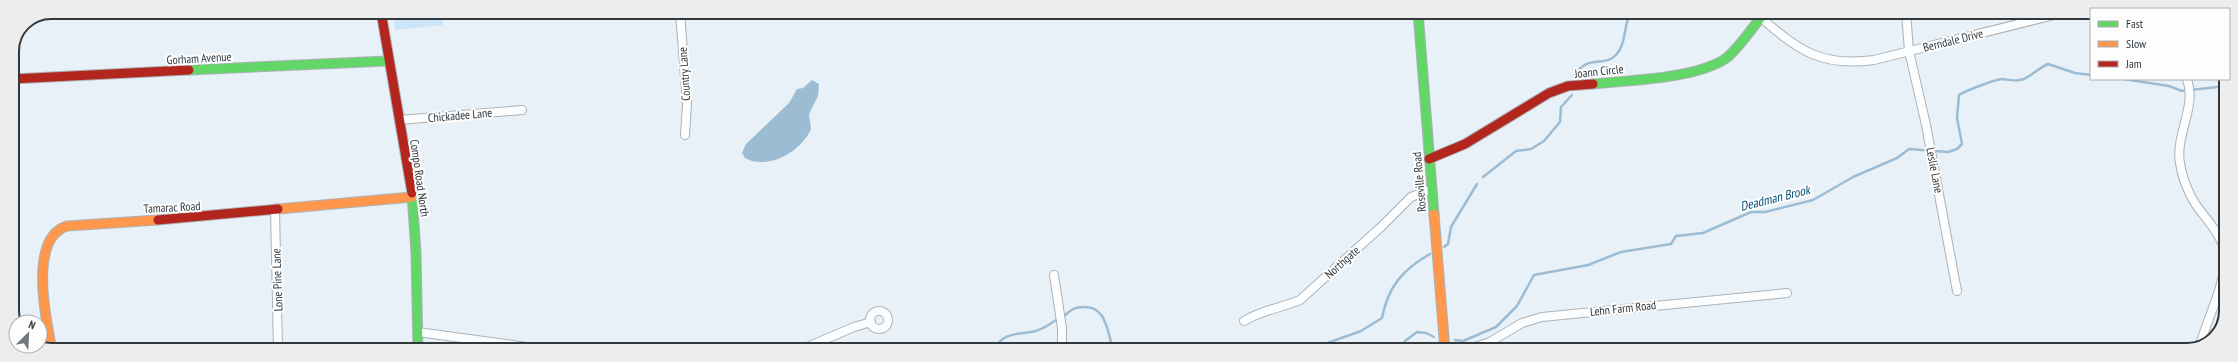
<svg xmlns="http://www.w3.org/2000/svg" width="2238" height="362" viewBox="0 0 2238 362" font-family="'PT Sans Narrow',sans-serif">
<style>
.garden{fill:#cae4f9}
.water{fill:#9cbcd4}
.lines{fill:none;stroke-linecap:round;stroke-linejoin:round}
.stream{stroke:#9cbcd4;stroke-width:2.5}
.street-casing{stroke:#abb2b7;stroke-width:10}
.fast-casing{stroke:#abb2b7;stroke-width:11}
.slow-casing{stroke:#abb2b7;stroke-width:11}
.jam-casing{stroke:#abb2b7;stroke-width:11}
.street{stroke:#fcfdfe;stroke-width:8}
.fast{stroke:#63d668;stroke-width:9}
.slow{stroke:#ff974d;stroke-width:9}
.jam{stroke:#b3261e;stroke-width:9}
.labels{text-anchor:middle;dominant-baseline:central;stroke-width:4;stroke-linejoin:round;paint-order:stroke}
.street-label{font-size:12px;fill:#30383e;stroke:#fdfdfd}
.water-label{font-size:13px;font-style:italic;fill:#04517b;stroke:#fdfdfd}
.rim{fill:none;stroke:#30383e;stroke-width:2}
</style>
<rect width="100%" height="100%" fill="#e9f1f8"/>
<path class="garden" d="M393,12H442L443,25L395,30Z"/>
<path class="water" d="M812,80L819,84L818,96L809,114L811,129C802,151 768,171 745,158L742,153L746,144L789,103L797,89L803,88Z"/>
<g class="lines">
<g class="stream">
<path d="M1574,76C1588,53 1604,68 1616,55C1627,43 1623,25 1631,12"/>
<path d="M2123,79L2169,86L2182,91L2226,86"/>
<path d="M1483,177L1516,151L1531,149L1544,141L1560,122L1561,107L1572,95"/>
<path d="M1444,247L1448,244L1451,227L1477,184"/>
<path d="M1063,317C1067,314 1071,309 1076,308C1106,301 1107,329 1113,350"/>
<path d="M1455,340L1463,341L1496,327L1517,306L1534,275L1588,265L1621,252L1671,244L1676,236L1703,233L1751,212H1765L1813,200L1853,177L1897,158L1909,149L1948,152L1957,149L1962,144L1957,118L1959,95C1965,91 1996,79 2002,79C2010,80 2017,82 2024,79C2032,75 2039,68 2048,64L2075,73L2091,75"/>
<path d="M421,350H448"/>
<path d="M994,350C1003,331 1019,335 1036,331C1045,328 1051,323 1058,319"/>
<path d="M1315,350L1319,346L1361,331L1382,318C1388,287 1402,270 1430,254"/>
<path d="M1398,350L1405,341L1417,332L1426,333L1434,337"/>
</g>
<defs>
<g id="street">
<path d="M680,12L687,104L685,135"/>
<path d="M1906,12L1909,51L1926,125L1957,291"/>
<path d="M1761,18C1800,51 1821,67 1874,60L2066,12"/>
<path d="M2187,79C2197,107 2175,135 2180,163C2182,178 2188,192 2196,205C2206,219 2223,236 2225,254C2227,281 2207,319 2200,345"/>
<path d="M399,120L522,110"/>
<path d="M275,209L278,350"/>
<path d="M1054,275L1062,328V350"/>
<circle cx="879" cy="320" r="9"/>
<path d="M1244,321C1262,310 1281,308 1300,300L1382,226L1411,197L1432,189"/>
<path d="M418,332L549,350"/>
<path d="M800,350L854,327L871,322"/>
<path d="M1466,350L1490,342L1522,323L1542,317L1787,293"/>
</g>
<g id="fast">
<path d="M1418,12L1434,214"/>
<path d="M189,70L387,61"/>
<path d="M1593,84C1630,80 1694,79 1725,59C1737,51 1755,24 1765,12"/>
<path d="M412,193L416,253L418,350"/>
</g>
<g id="slow">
<path d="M278,209L412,197"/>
<path d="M1434,214L1445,350"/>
<path d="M52,350C46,320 28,238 67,226L158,220"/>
</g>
<g id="jam">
<path d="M381,12L412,193"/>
<path d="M12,79L189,70"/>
<path d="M1429,159L1465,144L1549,93L1568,86L1593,84"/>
<path d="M158,220L278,209"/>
</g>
</defs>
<use href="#street" class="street-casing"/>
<use href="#fast" class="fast-casing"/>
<use href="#slow" class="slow-casing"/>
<use href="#jam" class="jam-casing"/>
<use href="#street" class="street"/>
<use href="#fast" class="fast"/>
<use href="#slow" class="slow"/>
<use href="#jam" class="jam"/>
</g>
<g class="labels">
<g class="street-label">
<text transform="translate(1953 40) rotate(-14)">Berndale Drive</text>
<text transform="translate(199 58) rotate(-3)">Gorham Avenue</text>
<text transform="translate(1599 71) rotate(-6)">Joann Circle</text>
<text transform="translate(684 74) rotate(-94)">Country Lane</text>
<text transform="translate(460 115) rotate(-5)">Chickadee Lane</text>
<text transform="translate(1935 170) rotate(79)">Leslie Lane</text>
<text transform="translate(420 178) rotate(82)">Compo Road North</text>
<text transform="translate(1419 182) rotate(-95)">Roseville Road</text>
<text transform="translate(172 207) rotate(-3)">Tamarac Road</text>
<text transform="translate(1342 262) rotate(-42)">Northgate</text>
<text transform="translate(277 280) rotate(-92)">Lone Pine Lane</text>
<text transform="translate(1623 308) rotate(-6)">Lehn Farm Road</text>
</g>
<g class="water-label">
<text transform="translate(1775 198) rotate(-14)">Deadman Brook</text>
</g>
</g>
<path d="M0 0H2238V362H0ZM51 19H2187A32 32 0 0 1 2219 51V311A32 32 0 0 1 2187 343H51A32 32 0 0 1 19 311V51A32 32 0 0 1 51 19Z" fill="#ededee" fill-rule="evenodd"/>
<path class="rim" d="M51 19H2187A32 32 0 0 1 2219 51V311A32 32 0 0 1 2187 343H51A32 32 0 0 1 19 311V51A32 32 0 0 1 51 19Z"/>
<rect x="2090" y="8" width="140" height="72" fill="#fdfdfd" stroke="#abaeb1"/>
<rect x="2098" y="21" width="20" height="6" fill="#63d668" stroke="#abaeb1"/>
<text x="2126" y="28" font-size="12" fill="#30383e">Fast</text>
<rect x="2098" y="41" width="20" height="6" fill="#ff974d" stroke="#abaeb1"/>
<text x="2126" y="48" font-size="12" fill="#30383e">Slow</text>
<rect x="2098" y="61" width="20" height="6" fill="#b3261e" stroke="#abaeb1"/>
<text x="2126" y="68" font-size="12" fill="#30383e">Jam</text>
<g transform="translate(28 334) rotate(24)"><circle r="19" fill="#fdfdfd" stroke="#abaeb1"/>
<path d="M0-3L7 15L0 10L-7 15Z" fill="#71797f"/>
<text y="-6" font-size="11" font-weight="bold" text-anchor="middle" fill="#30383e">N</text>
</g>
</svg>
